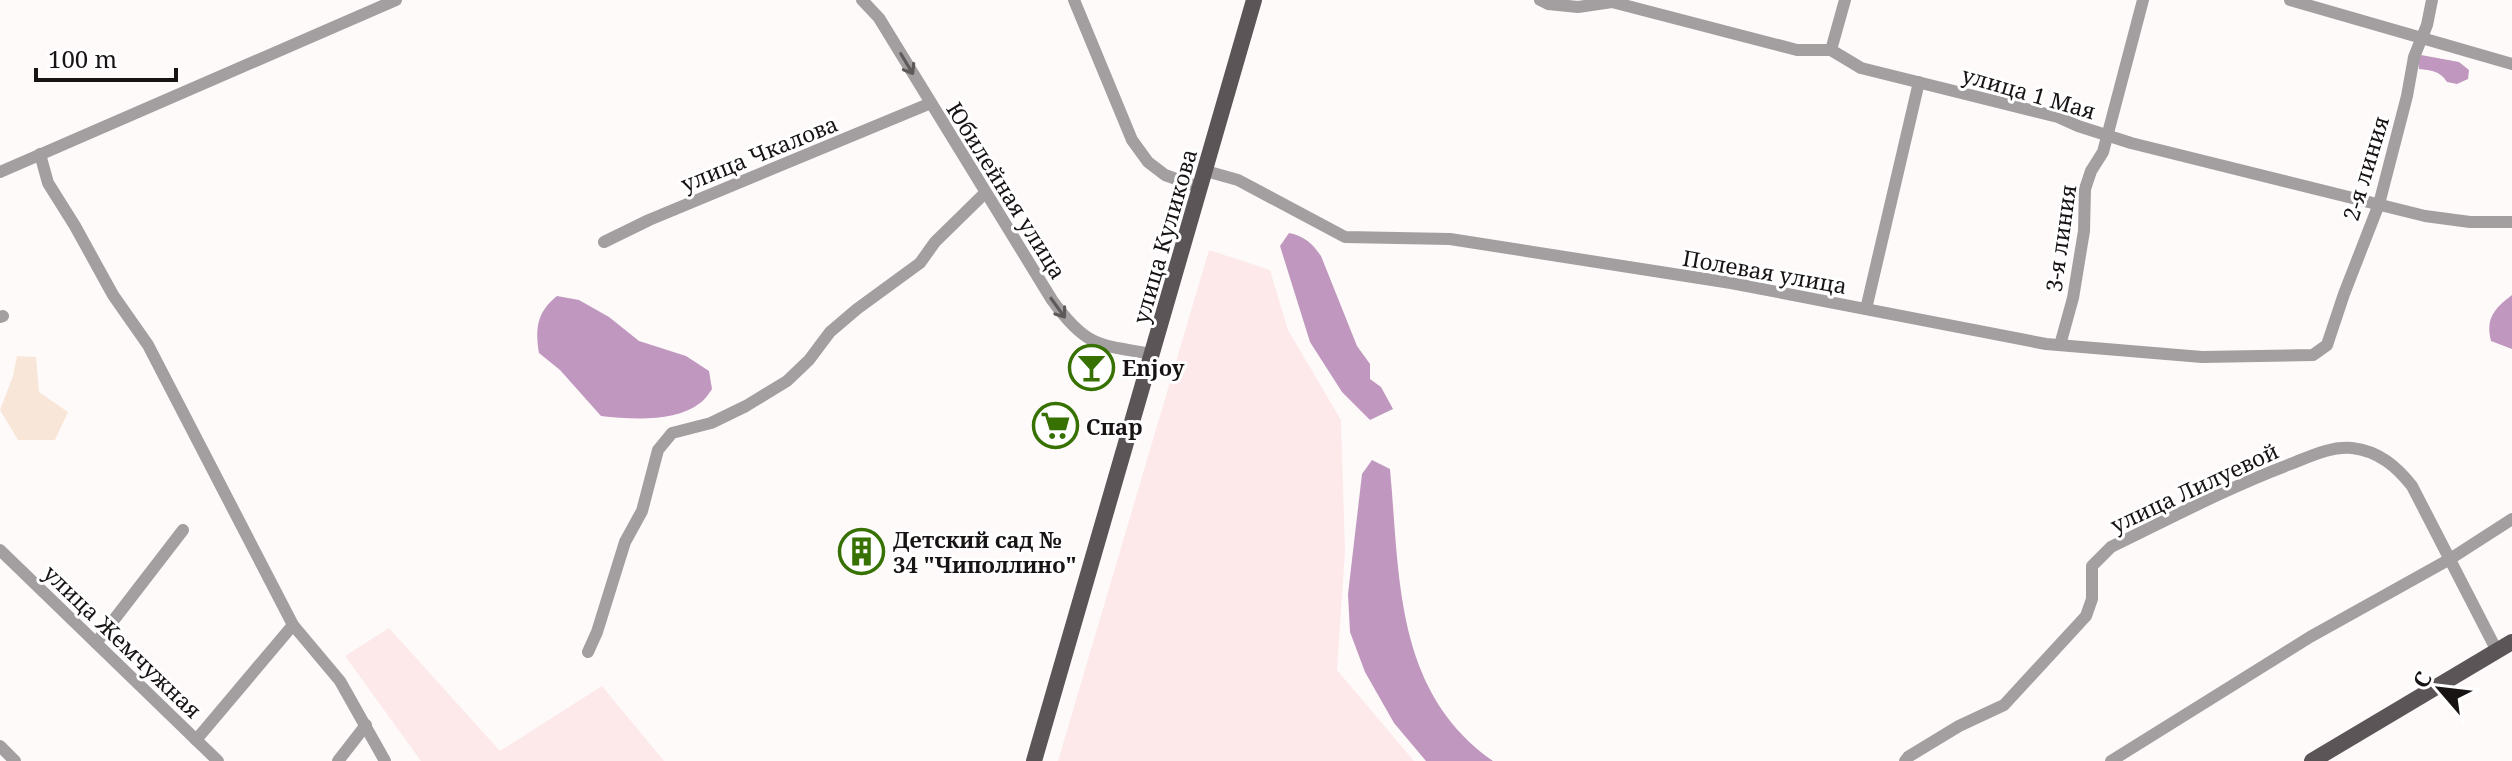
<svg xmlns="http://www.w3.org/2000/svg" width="2512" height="761" viewBox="0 0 2512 761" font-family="'Noto Serif',serif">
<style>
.built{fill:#fde9ea}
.green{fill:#f8e7d8}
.water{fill:#c097bf}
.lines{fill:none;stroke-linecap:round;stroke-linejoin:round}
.minor{stroke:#a39fa1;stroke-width:12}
.major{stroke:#5c5558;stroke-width:16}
.oneway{stroke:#5e5a5a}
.labels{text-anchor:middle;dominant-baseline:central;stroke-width:6;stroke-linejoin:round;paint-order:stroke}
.street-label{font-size:22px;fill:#181414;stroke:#fff}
.poi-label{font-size:22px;font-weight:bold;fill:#181414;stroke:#fff;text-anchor:start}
</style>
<rect width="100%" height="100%" fill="#fefafa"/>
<g class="built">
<path d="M1209,250L1270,270L1288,330L1341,420L1345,551L1337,670L1414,761H1058Z"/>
<path d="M389,628L500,751L602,686L664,761H421L345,656Z"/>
</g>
<path class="green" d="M17,356L36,357L39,392L68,412L55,440H18L0,410L13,376Z"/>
<g class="water">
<path d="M2421,55L2459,62L2469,70L2468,79L2457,84L2447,82C2440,71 2431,70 2419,69L2418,60Z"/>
<path d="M1289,233C1304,236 1312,243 1321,256L1357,346L1370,364V379L1381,387L1393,409L1370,420L1342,392L1310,342L1280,246Z"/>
<path d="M2512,295V349L2491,341C2485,318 2495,308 2512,295Z"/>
<path d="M557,296L579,300L609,317L639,341L686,356L709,371L712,389C709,393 705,400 700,403C675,423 630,419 601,416L560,370L539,353C535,328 537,312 557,296Z"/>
<path d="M1372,460L1390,469C1400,576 1394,692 1493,761H1426L1394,723L1365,672L1350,632L1348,594L1362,474Z"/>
</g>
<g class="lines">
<g class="minor">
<path d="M862,0L879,18L1052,300C1086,347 1098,345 1153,354"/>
<path d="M1074,0L1132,140L1148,162L1165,175L1201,188"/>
<path d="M1540,0L1548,4L1578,7L1612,2L1797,50H1831L1861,68L2058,117L2078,126L2131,143L2425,216L2470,222H2512"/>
<path d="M2290,0L2512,64"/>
<path d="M1831,50L1845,0"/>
<path d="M40,154L48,183L75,226L113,295L148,345L293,625L340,681L385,761"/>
<path d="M1206,171L1238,180L1345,237L1450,239L1731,283L2046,344L2202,357L2313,355L2327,345L2344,294L2379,204L2407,96L2414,57L2427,25L2432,0"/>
<path d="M0,172L396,0"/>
<path d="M604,242L649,220L931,103"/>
<path d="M1866,309L1919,82"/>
<path d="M0,317L3,316"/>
<path d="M2060,345L2073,298L2084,231L2085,189L2091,171L2103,152L2143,0"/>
<path d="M0,550L218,761"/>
<path d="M96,643L183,530"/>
<path d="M588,652L597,632L625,542L642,511L658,450L672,433L711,423L746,406L787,381L809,360L830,332L857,309L920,263L935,242L985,193"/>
<path d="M196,740L293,625"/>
<path d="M0,746L15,761"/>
<path d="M338,761L366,725"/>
<path d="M1905,761L1908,757L1959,726L2004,705L2086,616L2092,599V566L2111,547C2169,519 2227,488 2288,465C2309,457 2330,446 2352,448C2379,451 2397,467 2412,486L2497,651"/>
<path d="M2111,761L2310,637L2450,559L2512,519"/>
</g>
<g class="major">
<path d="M1034,761L1254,0"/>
<path d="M2312,761L2512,642"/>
</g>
</g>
<defs><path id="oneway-shaft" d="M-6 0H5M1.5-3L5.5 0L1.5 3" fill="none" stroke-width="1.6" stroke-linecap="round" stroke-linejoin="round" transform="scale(2)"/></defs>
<g class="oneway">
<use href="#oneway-shaft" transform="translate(907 64) rotate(59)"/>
<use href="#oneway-shaft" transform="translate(1058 308) rotate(54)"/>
</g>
<defs>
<symbol id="bar-ring" viewBox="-11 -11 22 22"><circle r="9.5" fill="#fff" stroke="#367101" stroke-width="1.5"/><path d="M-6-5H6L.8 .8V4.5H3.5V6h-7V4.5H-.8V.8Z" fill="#367101"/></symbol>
<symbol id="supermarket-ring" viewBox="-11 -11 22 22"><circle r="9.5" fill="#fff" stroke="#367101" stroke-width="1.5"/><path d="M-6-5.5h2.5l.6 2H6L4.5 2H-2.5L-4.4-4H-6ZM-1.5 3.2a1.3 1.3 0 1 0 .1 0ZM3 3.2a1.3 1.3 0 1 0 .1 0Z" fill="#367101"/></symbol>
<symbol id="building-ring" viewBox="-11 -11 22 22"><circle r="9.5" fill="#fff" stroke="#367101" stroke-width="1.5"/><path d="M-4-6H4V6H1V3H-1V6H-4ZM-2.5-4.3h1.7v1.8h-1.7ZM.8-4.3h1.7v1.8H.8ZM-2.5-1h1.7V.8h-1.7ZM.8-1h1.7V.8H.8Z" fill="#367101"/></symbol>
</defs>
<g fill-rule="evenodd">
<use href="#bar-ring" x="1066" y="342" width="51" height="51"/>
<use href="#supermarket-ring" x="1030" y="400" width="51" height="51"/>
<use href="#building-ring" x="836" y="526" width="51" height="51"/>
</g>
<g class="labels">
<g class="street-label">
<text transform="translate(2029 92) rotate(16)">улица 1 Мая</text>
<text transform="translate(759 153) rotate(-22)">улица Чкалова</text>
<text transform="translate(2365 168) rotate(-73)">2-я линия</text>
<text transform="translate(1007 190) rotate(58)">Юбилейная улица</text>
<text transform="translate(1164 236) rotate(-74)">улица Куликова</text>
<text transform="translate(2060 238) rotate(-82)">3-я линия</text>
<text transform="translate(1765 271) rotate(10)">Полевая улица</text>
<text transform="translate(2194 487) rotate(-25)">улица Лилуевой</text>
<text transform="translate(123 641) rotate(44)">улица Жемчужная</text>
</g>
<g class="poi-label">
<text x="1122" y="367">Enjoy</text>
<text x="1086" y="426">Спар</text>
<text x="893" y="539">Детский сад №<tspan x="893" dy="25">34 "Чиполлино"</tspan></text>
</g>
</g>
<g transform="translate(2440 689) rotate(298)" stroke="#ffffff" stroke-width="6" paint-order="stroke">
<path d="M0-6L14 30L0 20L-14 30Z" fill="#181414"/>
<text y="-12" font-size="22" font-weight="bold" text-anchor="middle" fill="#181414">С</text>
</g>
<path d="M36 68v12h140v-12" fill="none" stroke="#181414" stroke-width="4"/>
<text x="48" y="68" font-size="24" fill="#181414" stroke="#ffffff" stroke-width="6" paint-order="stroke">100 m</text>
</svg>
